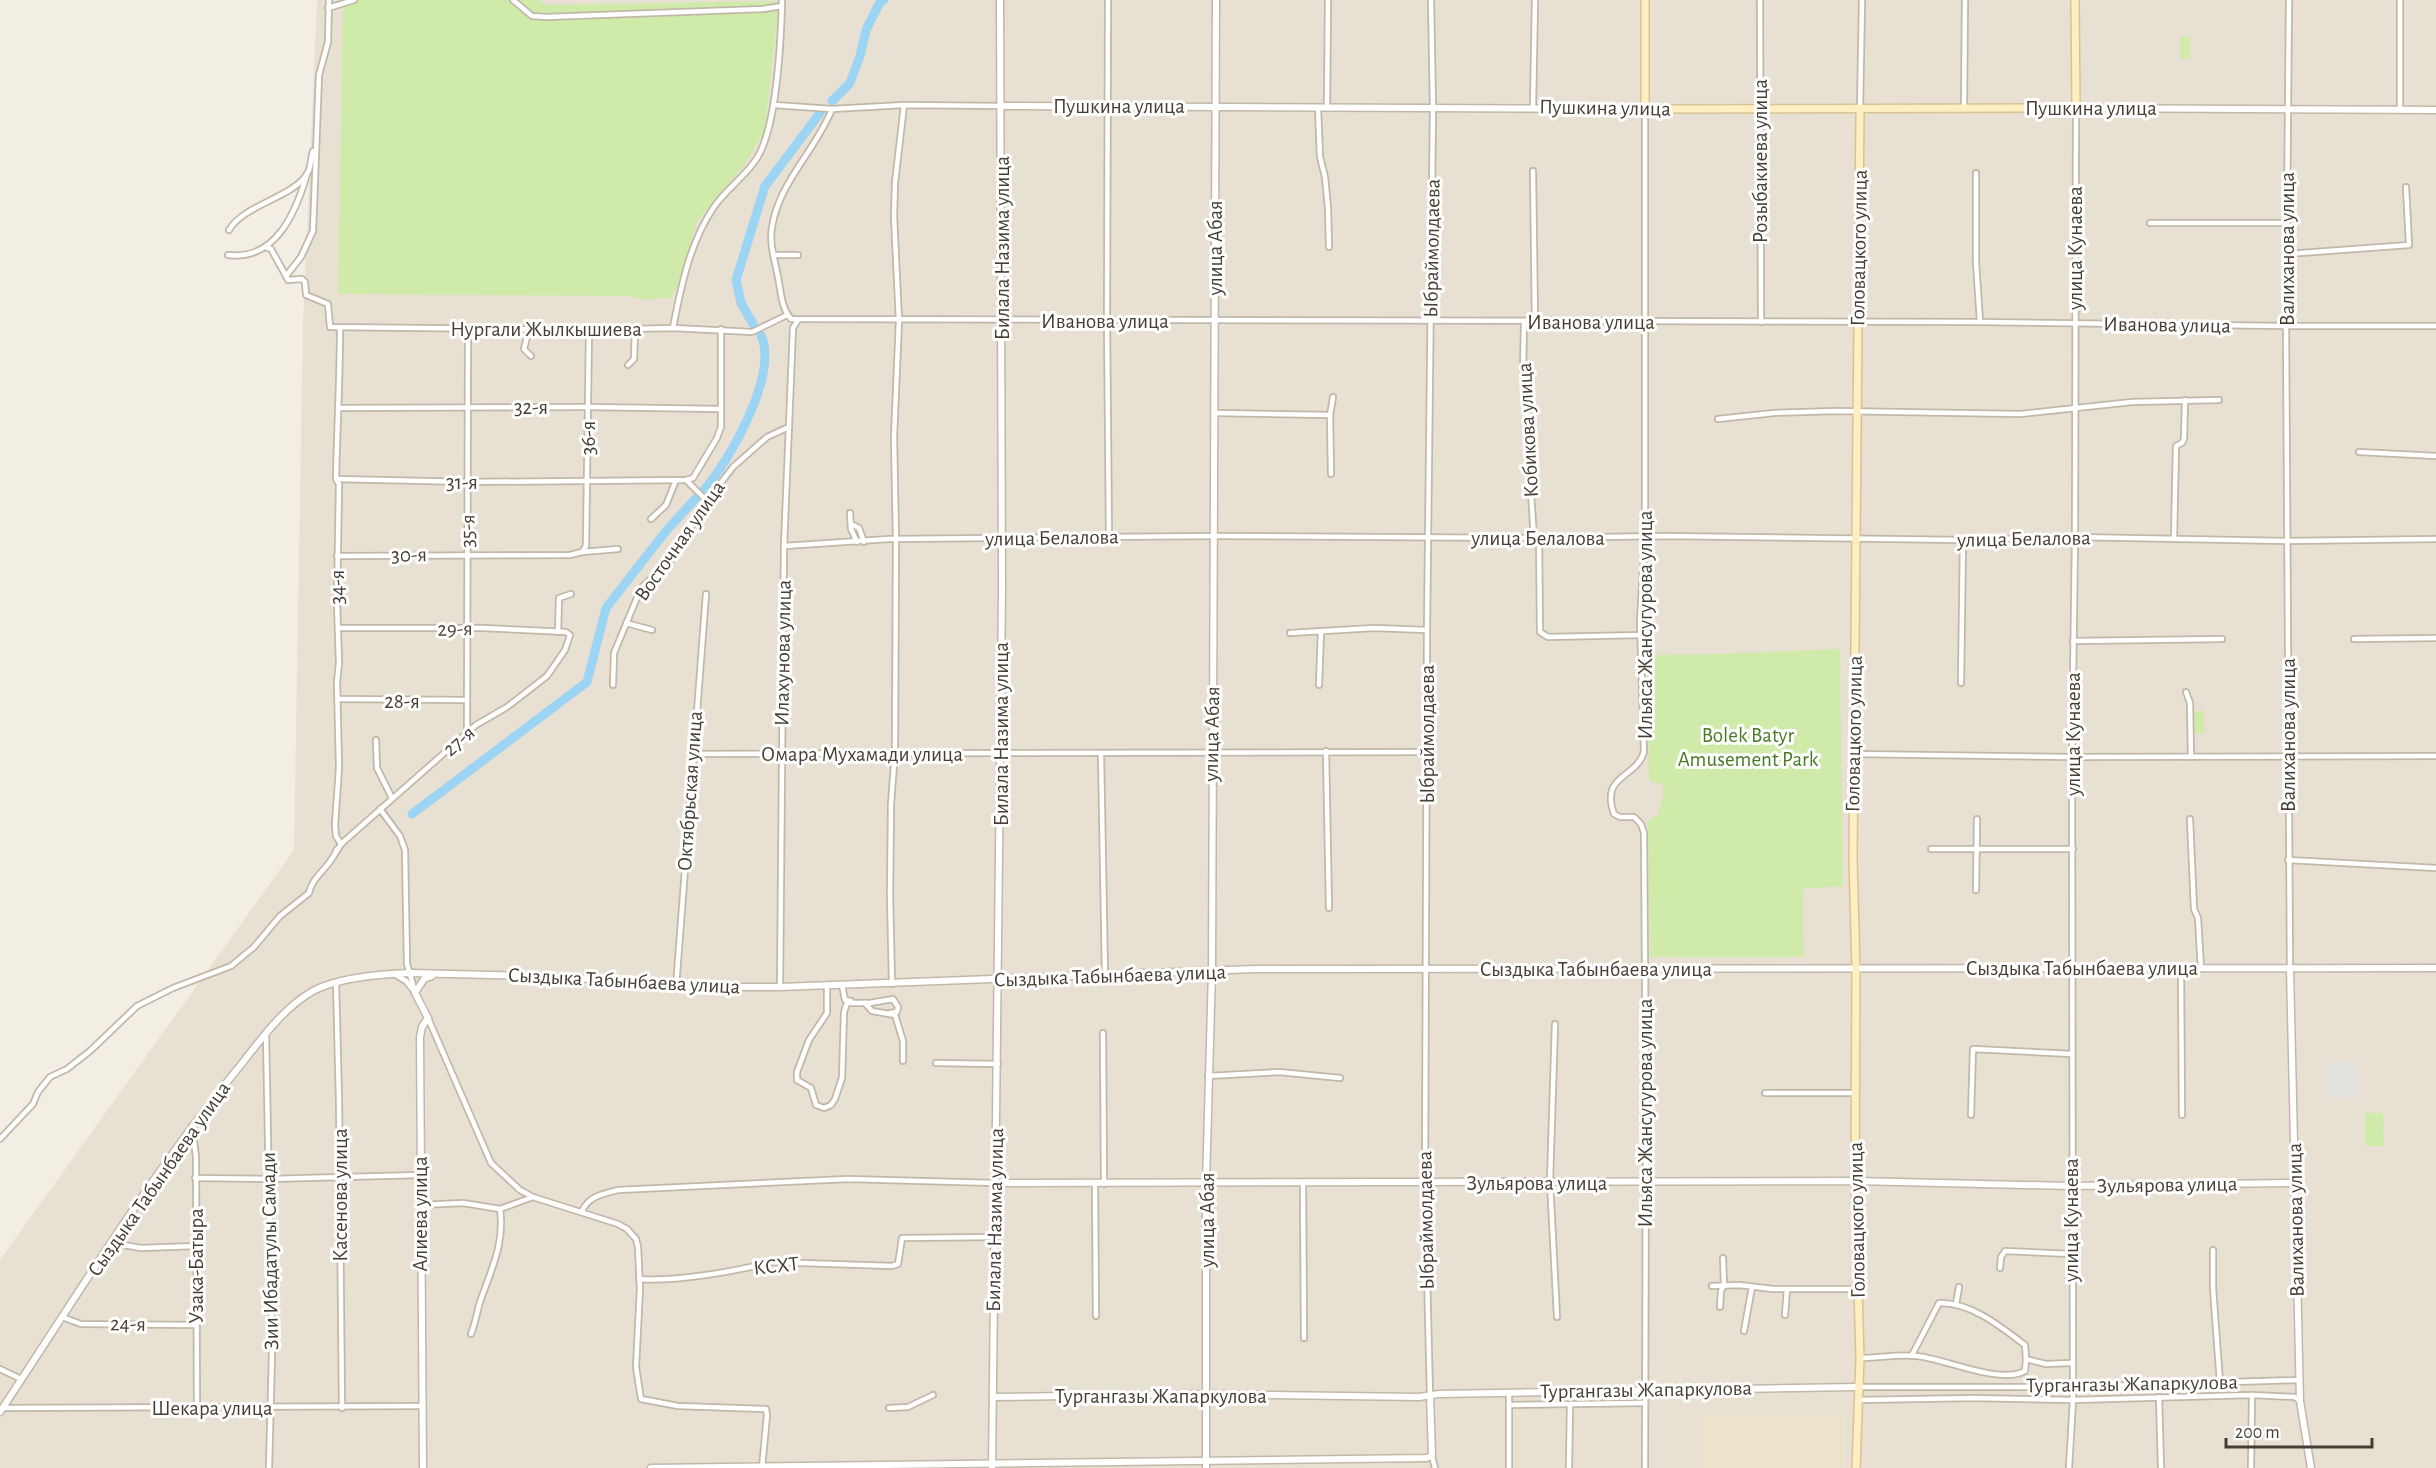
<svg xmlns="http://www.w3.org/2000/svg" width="2436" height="1468" viewBox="0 0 2436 1468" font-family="'Alegreya Sans',sans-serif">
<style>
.residential{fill:#e8e0d2}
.education{fill:#ede3cd}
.green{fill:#d0eaaa}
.parking{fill:#e3e1dd}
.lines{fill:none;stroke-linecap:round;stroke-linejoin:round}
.river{stroke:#9cd4f4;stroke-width:9}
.minor-casing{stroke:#c2b8a9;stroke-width:8}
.tertiary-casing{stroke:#c2b8a9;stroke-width:9}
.secondary-casing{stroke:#d9c393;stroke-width:10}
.minor{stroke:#fff;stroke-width:4.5}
.tertiary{stroke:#fff;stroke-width:6}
.secondary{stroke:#ffeec2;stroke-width:7}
.labels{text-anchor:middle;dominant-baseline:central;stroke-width:6;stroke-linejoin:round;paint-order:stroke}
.street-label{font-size:21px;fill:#463e34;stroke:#fff}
.park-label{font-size:21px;fill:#487b24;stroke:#fff}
</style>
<rect width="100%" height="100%" fill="#f3eee4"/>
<path class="residential" d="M317,0H2436V1468H0V1260L294,850L303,322Z"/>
<path class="education" d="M1845,1415V1468H1700V1416Z"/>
<g class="green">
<path d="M343,0H538L547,5L779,1L765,130L745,164L697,221L678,285L672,297L645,300L628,296L338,294Z"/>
<path d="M2180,37H2190V58L2180,59Z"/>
<path d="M1840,649L1843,886L1803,889L1804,957H1650L1648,821L1658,814L1663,798V784L1651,782L1649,778L1647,655L1717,654Z"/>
<rect x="2193" y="711" width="11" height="23"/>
<path d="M2365,1113H2383L2384,1146H2365Z"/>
</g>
<path class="parking" d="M2327,1061H2358L2359,1098L2328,1099Z"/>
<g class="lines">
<g class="river">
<path d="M832,101L850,83L860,56L866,30L880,2L884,0"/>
<path d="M753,324L741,303L736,280L765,186L820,113"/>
<path d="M703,491C729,462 779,374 761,335"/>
<path d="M412,814L587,682L606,608L666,531L697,497"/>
</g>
<defs>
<g id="minor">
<path d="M329,0L328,42L319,75L313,231L301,257L286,276L288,280L302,279L305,282L306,295L328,304L330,327L589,330L673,328L752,332L787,315"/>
<path d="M513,0L532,16L546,17L763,9L782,6"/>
<path d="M1108,0L1107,321L1109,537"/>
<path d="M1760,0L1761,322"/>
<path d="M2289,0L2286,326L2290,969"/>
<path d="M2400,0V110"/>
<path d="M328,8L354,0"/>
<path d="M774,105L832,109L904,105L1001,106"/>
<path d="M1327,107L1328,0"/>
<path d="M1533,107L1535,0"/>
<path d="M1318,108L1320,157L1325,177L1328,208L1329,247"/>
<path d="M1964,108L1965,0"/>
<path d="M832,109C816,150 779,182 772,227C769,243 775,261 778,277C781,292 781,307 791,319L1980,322L2286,326H2436"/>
<path d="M1860,110L1862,0"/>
<path d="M1533,171L1535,322"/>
<path d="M1976,173V262L1980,322"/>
<path d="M2150,223H2287"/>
<path d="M229,230C245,203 298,197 309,170C311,164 311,157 313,151"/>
<path d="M265,247L271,249L286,276"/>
<path d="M2287,254L2409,245L2406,187"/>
<path d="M228,255C276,261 296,212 307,174"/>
<path d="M773,255H798"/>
<path d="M1524,322L1523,372L1529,422L1527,433L1534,538"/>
<path d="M340,328C340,379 337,429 336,479L339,484L337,603L339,663L337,682L339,768L335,825L336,836L341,844"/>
<path d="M673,328C681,286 690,242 714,207C726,189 746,176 757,158C777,126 781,39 782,0"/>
<path d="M529,329L524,349L531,356"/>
<path d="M628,365L634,359L635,329"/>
<path d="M340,408L588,407L721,409"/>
<path d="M1215,413L1330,415L1331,474"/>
<path d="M1330,415L1333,397"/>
<path d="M1718,419L1774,413L1836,411L2021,414L2132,402L2219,400"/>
<path d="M2359,452L2436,456"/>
<path d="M337,479L469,482L686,480L693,478L717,438L721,427V329"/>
<path d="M686,480L707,501"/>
<path d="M850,513L851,529L857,542"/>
<path d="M651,519L666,505L676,480"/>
<path d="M851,524L859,528L864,542"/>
<path d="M1539,538L1540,632L1548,637L1641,635"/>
<path d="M2174,539L2176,446L2182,443L2184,439L2185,400"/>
<path d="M586,546L589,330"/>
<path d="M784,546L889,539L1215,536L1534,538L1664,536L1963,540L2075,537L2287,541L2436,539"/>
<path d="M582,552L618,549"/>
<path d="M337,556L570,555L582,552L586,546"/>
<path d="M626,623L652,630"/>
<path d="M558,632L559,598L571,594"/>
<path d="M1290,633L1374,628L1427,630"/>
<path d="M2354,639L2436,638"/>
<path d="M2073,641L2222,639"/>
<path d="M1961,683L1963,540"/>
<path d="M613,685L614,653L641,588L671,560L707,501L733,467L767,437L789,427"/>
<path d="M1319,685L1321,631"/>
<path d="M2186,692L2190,703L2191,757"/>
<path d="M338,699L467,700"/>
<path d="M467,733L468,329"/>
<path d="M376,740L377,768L392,798"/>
<path d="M1326,751L1329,908"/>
<path d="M694,754L1426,752"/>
<path d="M1101,754L1105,975"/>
<path d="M1854,754L2072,757L2436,756"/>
<path d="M380,809L400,836L405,850L407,964L415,992"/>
<path d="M2190,819L2194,909L2198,918L2201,969"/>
<path d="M1931,849H2073"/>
<path d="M337,851L341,844L476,725L507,707L547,676L565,650L570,635L566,632L482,628H339"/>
<path d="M2288,860L2436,868"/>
<path d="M1976,890L1977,819"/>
<path d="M2181,970L2182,1115"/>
<path d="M396,975L406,981L414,991"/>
<path d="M336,982L339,1101L342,1408"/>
<path d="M892,984L890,895L891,804L895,751L896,539L894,437L899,321L894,216L895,183L904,105"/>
<path d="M842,985L845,1000L851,1001"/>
<path d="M827,986V1013L809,1040L797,1072V1080L811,1088L816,1105L824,1108L831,1105L835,1099L842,1078L844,1012L847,1003H870L893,999L898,1007L897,1012L890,1013"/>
<path d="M676,987L706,594"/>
<path d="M780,987L784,546L793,328L798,320"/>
<path d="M865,1003L872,1011L895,1015L903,1041V1061"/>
<path d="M428,1018L491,1163L520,1190L533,1197L618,1224L627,1229L636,1239L638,1247L640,1288L636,1367L641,1399L678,1406L766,1409L767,1415L762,1468"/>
<path d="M1555,1024L1550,1181L1557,1317"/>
<path d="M1103,1033L1104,1184"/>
<path d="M266,1034L272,1353L269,1468"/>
<path d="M936,1063L998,1064"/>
<path d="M1208,1076L1279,1072L1340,1078"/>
<path d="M1765,1093H1855"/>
<path d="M1971,1115L1973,1049L2072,1054"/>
<path d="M192,1126L196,1157L197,1408"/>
<path d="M0,1139L33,1104L38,1092L50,1077L67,1069L90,1051L137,1006L173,988L231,966L254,947L280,916L309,893C312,876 332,866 337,849"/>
<path d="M195,1178L268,1179L420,1175"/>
<path d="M1303,1182L1304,1338"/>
<path d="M1095,1184L1096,1316"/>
<path d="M420,1205L463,1203L500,1209L533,1197"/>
<path d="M582,1211C589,1196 603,1194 618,1190L848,1179L995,1183"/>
<path d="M112,1243L141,1248L196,1246"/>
<path d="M2213,1250V1288L2220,1383"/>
<path d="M2000,1268L2001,1257L2005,1251L2071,1254"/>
<path d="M639,1279C674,1282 738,1271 771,1262L892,1266L898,1264L902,1238L994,1237"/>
<path d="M1712,1286L1739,1285L1773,1289H1858"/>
<path d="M1956,1304L1959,1287"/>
<path d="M1720,1307L1721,1291L1724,1285L1723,1258"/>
<path d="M1785,1315L1787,1289"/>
<path d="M62,1317L81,1324L196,1325"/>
<path d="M1744,1331L1752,1287"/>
<path d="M471,1334C475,1324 477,1312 480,1302C491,1270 505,1244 500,1209"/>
<path d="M1912,1355L1939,1303C1971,1302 2001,1327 2025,1345L2026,1359"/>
<path d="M1860,1358C1878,1358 1898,1354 1916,1356C1944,1358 2000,1385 2025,1371L2026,1359L2046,1364L2071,1363"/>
<path d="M0,1369L21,1379"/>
<path d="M1858,1387H2071L2299,1380"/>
<path d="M1430,1395L1425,1190L1427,630L1433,107L1431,0"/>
<path d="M2159,1397L2161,1468"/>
<path d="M1858,1400L1974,1398L2073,1400L2252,1395L2295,1397L2300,1401"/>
<path d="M1509,1405L1645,1403"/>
<path d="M3,1408L422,1406"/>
<path d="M889,1408L908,1407L933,1395"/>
<path d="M1432,1456L1435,1468"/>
<path d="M1509,1468V1392"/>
<path d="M1569,1468L1570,1404"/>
<path d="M1645,1468L1646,1098L1644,833L1641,824L1634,817H1620L1614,814C1600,774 1636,779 1644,752L1640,621L1645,536V109"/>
<path d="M2069,1468L2073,1400L2072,757L2075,537L2076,108"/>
<path d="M2251,1468L2252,1395"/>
</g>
<g id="tertiary">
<path d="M1001,106L1645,109"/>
<path d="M2076,108L2436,110"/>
<path d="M2290,969L2300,1401L2311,1468"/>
<path d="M995,1183L1855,1181L2071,1186L2295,1183"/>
<path d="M994,1397L1206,1394L1419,1397L1439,1394L1858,1387"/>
<path d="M0,1412C76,1297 148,1179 235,1072C258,1044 281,1009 313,991C339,977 382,974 411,973L565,977L676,987H780L1255,969L2436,968"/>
<path d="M423,1468L420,1037L422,1027L428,1018L415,993L424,979L432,976"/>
<path d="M651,1468L1426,1458L1432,1456L1430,1395"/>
<path d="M992,1468L1002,591L1000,0"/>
<path d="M1206,1468V1183L1212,972L1216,0"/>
</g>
<g id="secondary">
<path d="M1645,0V109L2076,108L2075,0"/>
<path d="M1856,1468L1860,1358L1855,1181L1856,969L1853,859L1860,110"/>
</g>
</defs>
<use href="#minor" class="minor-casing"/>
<use href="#tertiary" class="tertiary-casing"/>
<use href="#secondary" class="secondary-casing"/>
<use href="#minor" class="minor"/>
<use href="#tertiary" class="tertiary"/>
<use href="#secondary" class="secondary"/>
</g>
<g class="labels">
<g class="street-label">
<text x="1119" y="106">Пушкина улица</text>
<text transform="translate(1605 108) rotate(1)">Пушкина улица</text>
<text x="2091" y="108">Пушкина улица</text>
<text transform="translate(1760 161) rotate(-90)">Розыбакиева улица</text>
<text transform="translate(1002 248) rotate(-90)">Билала Назима улица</text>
<text transform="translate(1215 248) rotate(-90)">улица Абая</text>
<text transform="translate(1432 248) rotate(-89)">Ыбраймолдаева</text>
<text transform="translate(1859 248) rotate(-89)">Головацкого улица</text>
<text transform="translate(2075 248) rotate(-90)">улица Кунаева</text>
<text transform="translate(2287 249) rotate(-90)">Валиханова улица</text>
<text x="1105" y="321">Иванова улица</text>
<text x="1591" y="322">Иванова улица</text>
<text transform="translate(2167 325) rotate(1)">Иванова улица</text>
<text x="546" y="329">Нургали Жылкышиева</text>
<text x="531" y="407">32-я</text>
<text transform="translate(1528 430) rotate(-93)">Кобикова улица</text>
<text transform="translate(588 438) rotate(-90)">36-я</text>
<text x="462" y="482">31-я</text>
<text transform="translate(468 531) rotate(-89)">35-я</text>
<text transform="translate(1052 538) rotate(-1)">улица Белалова</text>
<text x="1538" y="538">улица Белалова</text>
<text transform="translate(2024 539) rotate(-1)">улица Белалова</text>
<text transform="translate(680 541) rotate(-55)">Восточная улица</text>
<text transform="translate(409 555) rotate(-1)">30-я</text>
<text transform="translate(337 587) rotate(-90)">34-я</text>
<text transform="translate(1645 625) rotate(-90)">Ильяса Жансугурова улица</text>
<text transform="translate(455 629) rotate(-1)">29-я</text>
<text transform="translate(783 653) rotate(-89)">Илахунова улица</text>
<text x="402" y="701">28-я</text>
<text transform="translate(1001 734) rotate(-90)">Билала Назима улица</text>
<text transform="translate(1212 734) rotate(-89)">улица Абая</text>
<text transform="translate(1427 734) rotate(-90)">Ыбраймолдаева</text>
<text transform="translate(1854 734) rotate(-89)">Головацкого улица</text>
<text transform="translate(2073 734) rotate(-90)">улица Кунаева</text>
<text transform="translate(2288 735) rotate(-90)">Валиханова улица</text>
<text transform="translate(459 741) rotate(-41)">27-я</text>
<text x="862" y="754">Омара Мухамади улица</text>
<text transform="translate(690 791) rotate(-86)">Октябрьская улица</text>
<text x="2082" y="968">Сыздыка Табынбаева улица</text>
<text x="1596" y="969">Сыздыка Табынбаева улица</text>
<text transform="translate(1110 976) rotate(-2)">Сыздыка Табынбаева улица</text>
<text transform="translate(624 981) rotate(3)">Сыздыка Табынбаева улица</text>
<text transform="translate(1645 1113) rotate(-90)">Ильяса Жансугурова улица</text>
<text transform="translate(159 1179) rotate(-55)">Сыздыка Табынбаева улица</text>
<text x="1537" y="1183">Зульярова улица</text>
<text transform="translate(2167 1185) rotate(-1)">Зульярова улица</text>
<text transform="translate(340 1195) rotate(-90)">Касенова улица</text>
<text transform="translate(420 1214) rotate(-90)">Алиева улица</text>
<text transform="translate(995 1220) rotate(-89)">Билала Назима улица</text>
<text transform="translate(1207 1220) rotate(-90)">улица Абая</text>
<text transform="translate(1426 1220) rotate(-91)">Ыбраймолдаева</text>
<text transform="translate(1857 1220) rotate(-91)">Головацкого улица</text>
<text transform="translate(2071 1220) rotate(-90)">улица Кунаева</text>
<text transform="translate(2296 1220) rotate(-91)">Валиханова улица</text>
<text transform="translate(270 1251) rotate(-91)">Зии Ибадатулы Самади</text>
<text transform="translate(196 1266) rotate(-90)">Узака-Батыра</text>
<text transform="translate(776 1266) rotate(-6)">КСХТ</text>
<text transform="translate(128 1324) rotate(1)">24-я</text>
<text transform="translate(2132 1384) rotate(-1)">Тургангазы Жапаркулова</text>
<text transform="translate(1646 1390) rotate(-1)">Тургангазы Жапаркулова</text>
<text x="1161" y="1396">Тургангазы Жапаркулова</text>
<text x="212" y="1408">Шекара улица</text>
</g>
<g class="park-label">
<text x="1748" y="735">Bolek Batyr<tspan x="1748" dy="24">Amusement Park</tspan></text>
</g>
</g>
<path d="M2226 1438v9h146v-9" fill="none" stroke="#463e34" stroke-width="3"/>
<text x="2235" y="1438" font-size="18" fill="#463e34" stroke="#ffffff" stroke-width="4.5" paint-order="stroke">200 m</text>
</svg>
